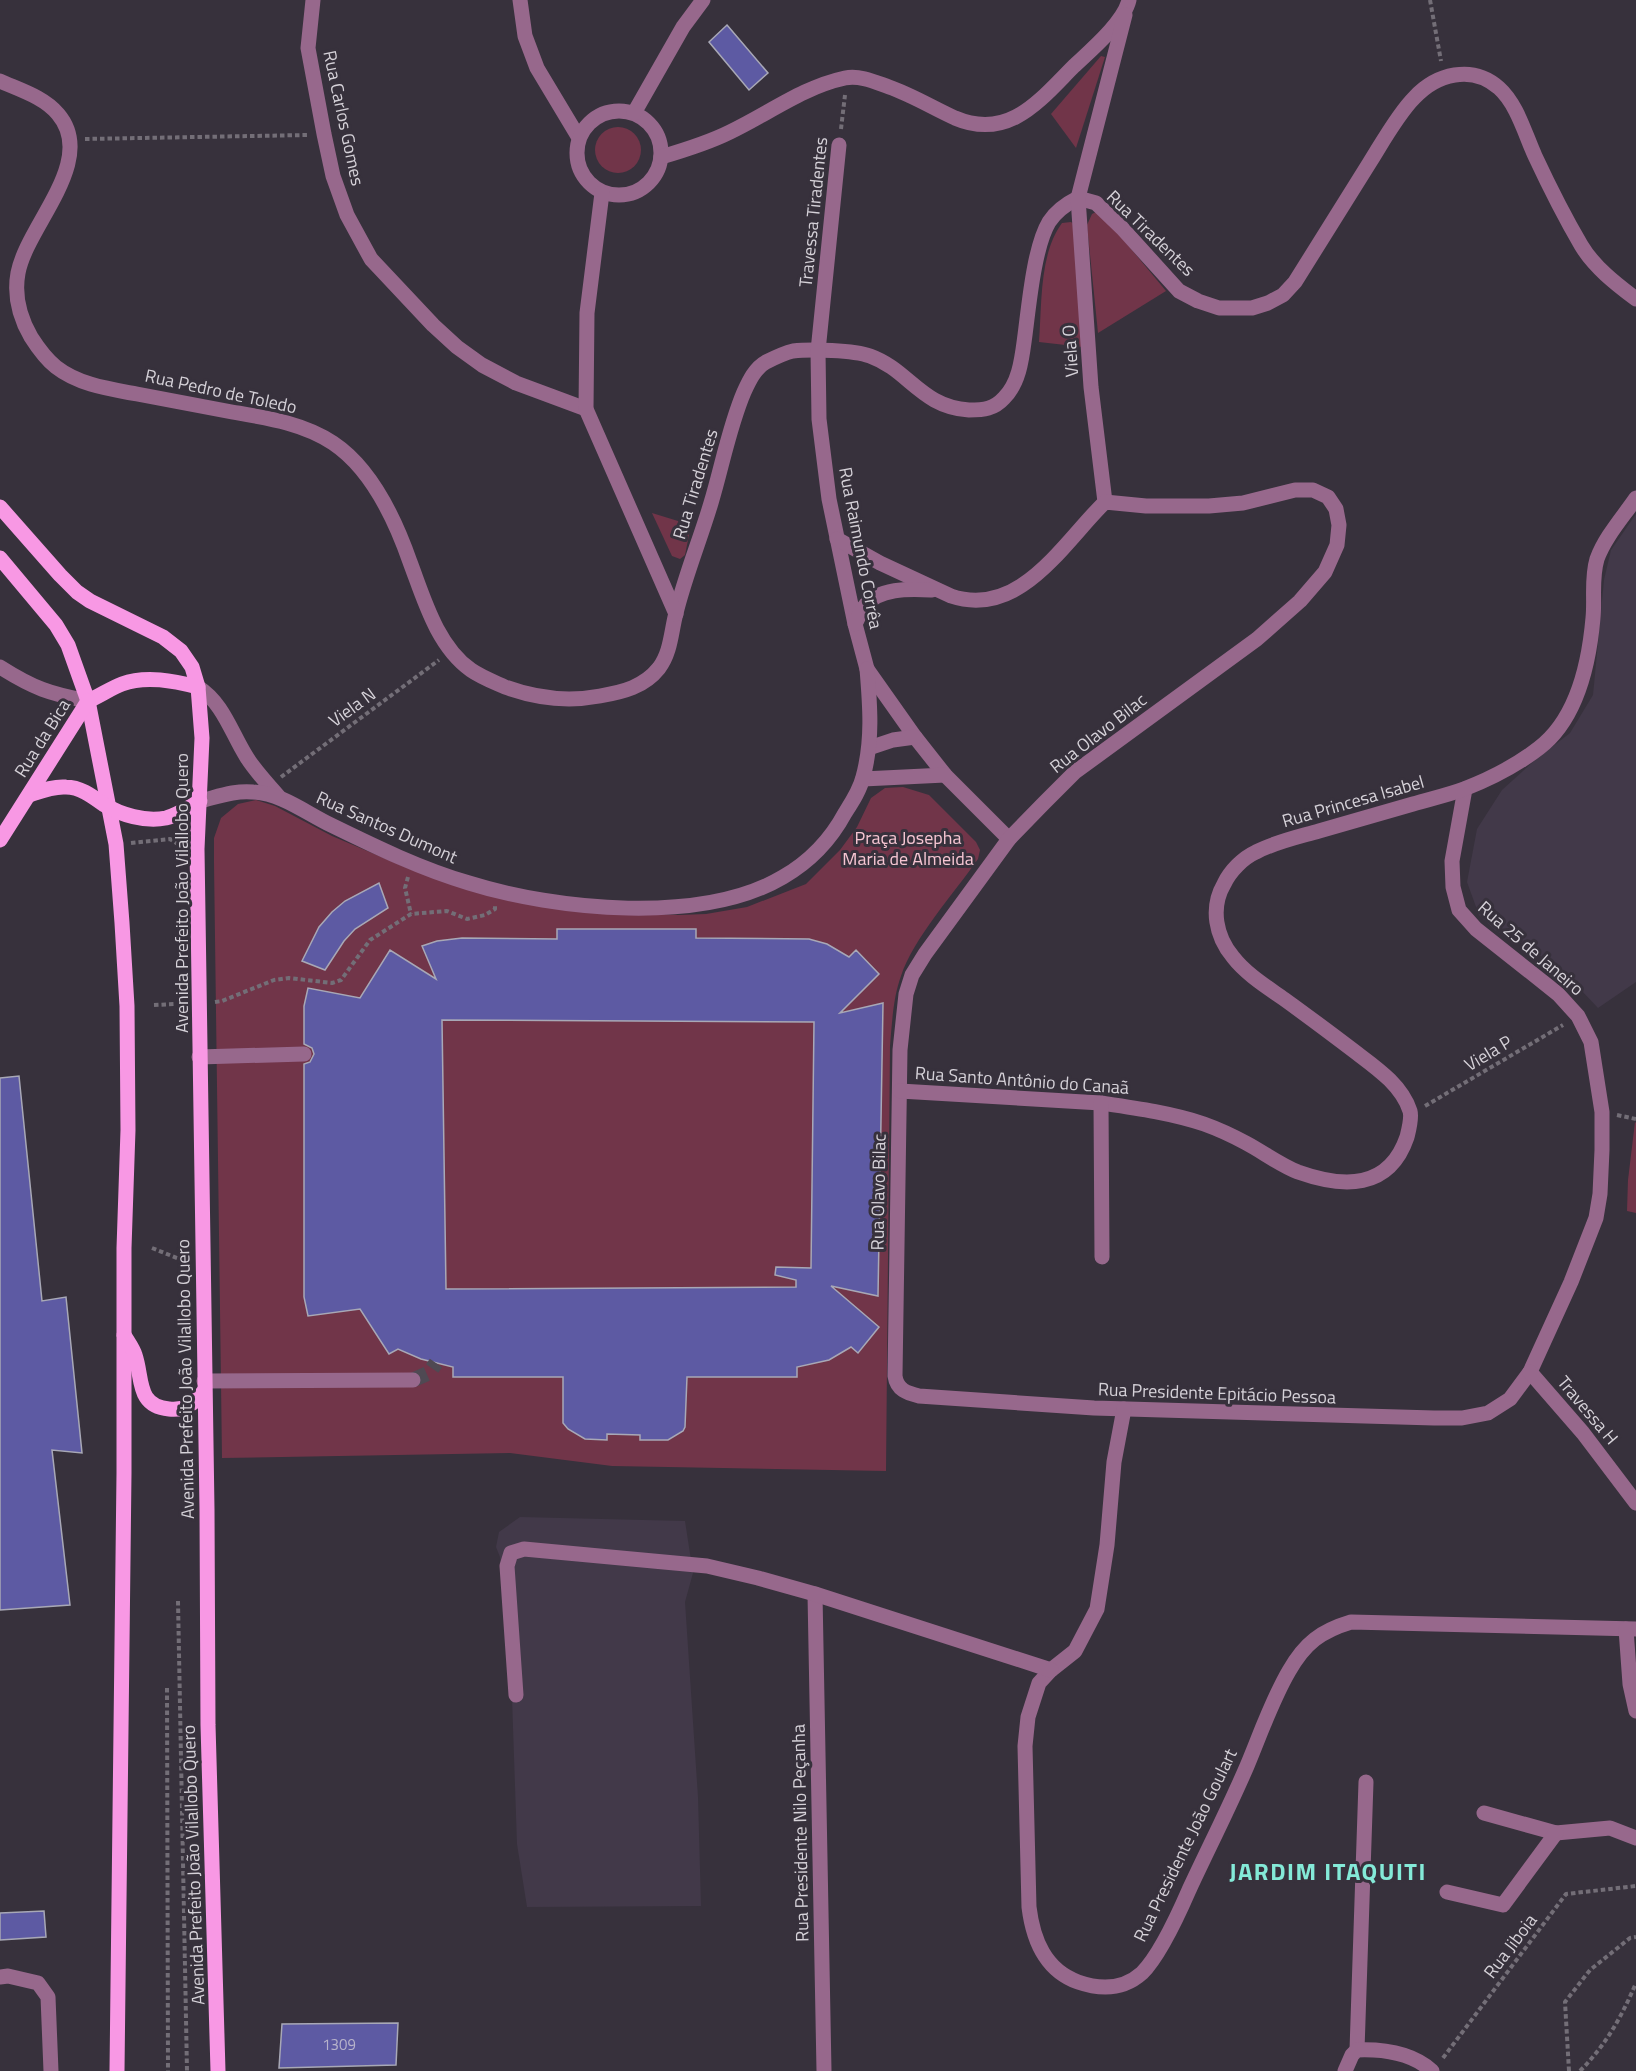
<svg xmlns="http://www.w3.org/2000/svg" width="1636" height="2071" viewBox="0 0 1636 2071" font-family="'Titillium Web',sans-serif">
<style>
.built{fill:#423949}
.green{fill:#713549}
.building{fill:#5d5aa3;stroke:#a8a8b6;stroke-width:1.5;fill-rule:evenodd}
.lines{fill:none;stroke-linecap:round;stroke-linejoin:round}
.minor-tunnel{stroke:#4f4953;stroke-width:15;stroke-dasharray:15 8;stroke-linecap:butt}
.path{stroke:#736e77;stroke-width:4;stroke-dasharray:4.5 3;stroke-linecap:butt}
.minor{stroke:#97688c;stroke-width:15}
.major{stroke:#f898e4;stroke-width:15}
.labels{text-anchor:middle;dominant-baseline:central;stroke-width:6;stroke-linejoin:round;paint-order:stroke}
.number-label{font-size:15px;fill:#b7b3cb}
.street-label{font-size:18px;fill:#d5d1d8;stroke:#37313c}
.park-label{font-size:18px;fill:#f7c6d3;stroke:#37313c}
.district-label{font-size:24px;font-weight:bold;letter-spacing:1.5px;fill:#84ead8;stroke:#37313c}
</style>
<rect width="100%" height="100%" fill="#37313c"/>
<g class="built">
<path d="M1636,514V982L1598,1008L1564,972L1516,940L1496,931L1479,915L1467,882L1477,829L1502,790L1534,761L1570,733L1593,695L1604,580L1611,550Z"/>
<path d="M520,1517L685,1521L693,1573L685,1602L698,1797L701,1906L527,1907L517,1844L512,1698L500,1557L496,1547L499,1532Z"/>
</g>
<g class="green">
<path d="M1101,56L1105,57L1076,148L1051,114Z"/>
<circle cx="618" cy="150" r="23"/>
<path d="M1098,211L1102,214L1166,291L1098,333L1087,225L1092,214Z"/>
<path d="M1071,222L1077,227L1083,347L1039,342C1042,305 1039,254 1062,223Z"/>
<path d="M652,513L691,525L685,555L680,559L672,556Z"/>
<path d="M903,787L929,795L976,842L980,850L978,859C955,892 913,939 901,976C893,998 892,1023 890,1046L886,1471L612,1466L510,1453L222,1458L214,863V838L221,818L238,804L256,800L275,806L332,836L412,870L572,911L679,915L706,914L747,907L806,884L840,850L857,827L871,798L885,788Z"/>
<path d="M1635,1122L1636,1123V1213L1627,1211L1628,1180Z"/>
</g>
<g class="building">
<path d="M727,25L768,73L749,90L709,42Z"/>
<path d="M379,883L388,908L355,929L344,941L325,970L302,961L319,927L332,912L345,901Z"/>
<path d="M557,929H696V938L809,939L827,944L849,957L856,950L879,974L840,1013L883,1003L878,1296L831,1286L879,1327L858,1353L851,1347L829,1360L797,1367V1377H687L685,1427L683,1431L668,1440H640V1435L607,1434V1440L585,1439L568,1429L563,1423V1377H453V1367L421,1359L398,1349L389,1354L360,1309L308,1316L304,1297V1064L310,1062L314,1054L312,1048L304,1044V1006L308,988L360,998L390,950L436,979L422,946L437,941L462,938L557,939ZM442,1020L814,1022L811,1268L776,1267L775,1275L796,1280V1287L446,1289Z"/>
<path d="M19,1076L42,1301L66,1297L82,1453L52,1450L70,1605L0,1610V1078Z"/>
<path d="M44,1911L46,1937L0,1940V1913Z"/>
<path d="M398,2023L396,2065L279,2068L282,2024Z"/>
</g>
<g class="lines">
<path class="minor-tunnel" d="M413,1380L429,1373L436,1363"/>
<g class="path">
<path d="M1430,0L1441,61"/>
<path d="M841,129L845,95"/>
<path d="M85,139L308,135"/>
<path d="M281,777L439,660"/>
<path d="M131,843L170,839L181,846"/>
<path d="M408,877L405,888L411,914"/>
<path d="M215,1002L222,1001L274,980L289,978L332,983L341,980L370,940L411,914L447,911L467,919L485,915L495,909V906"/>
<path d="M154,1005L175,1004"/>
<path d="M1425,1106L1563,1025"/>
<path d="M1617,1115L1636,1119"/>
<path d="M152,1248L187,1262"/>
<path d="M178,1601L187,2071"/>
<path d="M167,1688L168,2071"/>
<path d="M1443,2058L1566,1894L1636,1886"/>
<path d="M1569,2071L1565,2002L1590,1970L1630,1938L1636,1937"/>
<path d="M1580,2071C1606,2045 1622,2016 1636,1983"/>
</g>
<g class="minor">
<path d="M313,0L308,48L324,134L333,176L347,215L371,259L433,325L457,347L482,365L516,383L586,409"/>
<path d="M520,0L525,36L537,68L579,138"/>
<path d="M0,81C20,90 44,97 58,114C98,161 27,225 18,273C14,295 20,318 31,337C38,348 46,359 56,367C79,385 110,389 137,394C169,400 201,406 232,412C267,418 303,423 333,443C372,469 395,519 410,562C424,599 437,646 471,670C481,677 494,682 505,687C535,698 568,702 600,696C623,692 644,687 659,668C671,652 671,632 676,613C685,576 700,540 711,503C722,467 729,427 744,392C749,381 755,368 766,362C774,358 784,353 793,351C810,349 854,350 870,356C909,370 921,407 969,410C984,410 994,409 1004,398C1020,382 1022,357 1025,335C1029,305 1034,247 1049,222C1056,211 1066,204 1078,198L1096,203L1122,228L1179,291L1198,301L1219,308H1252L1268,303L1283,295L1295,282C1320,242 1345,202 1370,162C1382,143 1398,114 1414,98C1436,74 1472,64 1499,88C1517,104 1525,134 1535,156C1549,186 1564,216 1581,245C1594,267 1616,284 1636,299"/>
<circle cx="619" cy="153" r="42"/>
<path d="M634,113L683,27L703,0"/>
<path d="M839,145L818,351L819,419L829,499L855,624L867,669L915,737L945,775L1009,839"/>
<path d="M661,157C685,150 708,143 730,132C768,114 803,87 845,78C860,75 875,82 889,87C912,95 933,108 955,118C1009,141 1040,100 1074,66C1091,50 1124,22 1129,0"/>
<path d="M602,193L587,313L586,409L676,614"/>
<path d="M1105,502L1091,387L1078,198L1125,15"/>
<path d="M837,539L880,563L951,596C1020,619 1063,543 1105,502L1146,506H1209L1243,503L1295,490H1313L1328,497L1336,509L1339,525L1337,545L1325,572L1300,601L1257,639L1075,772L1044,803L1009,839L925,954L912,975L906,994L900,1050L895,1376C897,1390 907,1393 919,1396L1094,1408L1434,1418H1462L1488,1413L1510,1399L1530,1372L1571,1282L1596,1218L1600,1194L1602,1150V1112L1591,1042L1578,1016L1558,994L1476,929L1459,910L1453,887L1452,861L1465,789"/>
<path d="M855,624C858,619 860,612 864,607C878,587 911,589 932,590"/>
<path d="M0,667C33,688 50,694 88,701"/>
<path d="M198,687C223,703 231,732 246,756C255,771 268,784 279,797"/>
<path d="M869,748L893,740L915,737"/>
<path d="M863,779L945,775"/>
<path d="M200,801C217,797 235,790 253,792C281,793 306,813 331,825C376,847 421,869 469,883C555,910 702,925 783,877C809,862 831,839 845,813C852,802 860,790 863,777C873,741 870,705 867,669"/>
<path d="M199,1057L304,1054"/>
<path d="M900,1091L1101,1103C1135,1108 1171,1113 1204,1124C1218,1129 1233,1136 1246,1143C1263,1152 1280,1165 1298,1172C1343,1188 1389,1190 1407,1137C1409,1129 1412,1118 1410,1111C1402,1086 1378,1069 1358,1054C1333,1035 1309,1017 1284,999C1267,987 1246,974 1233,957C1216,937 1210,908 1224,884C1230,871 1243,858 1256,852C1275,842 1298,837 1319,831C1350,822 1382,813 1413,804C1430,799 1448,795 1464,789C1490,779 1517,765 1539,748C1577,719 1589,664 1593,618C1595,599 1591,579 1597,559C1605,537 1623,517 1636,498"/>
<path d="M1101,1103L1102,1257"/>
<path d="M1530,1372L1583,1433L1636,1503"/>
<path d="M204,1381L413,1380"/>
<path d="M1124,1409L1114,1462L1107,1545L1097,1609L1075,1651L1051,1670L1039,1683L1028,1717L1025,1746L1029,1907C1033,1940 1045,1970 1078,1982C1101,1990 1123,1990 1142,1973C1159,1956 1179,1913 1189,1890C1208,1849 1229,1808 1247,1766C1260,1735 1272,1700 1289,1671C1305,1643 1321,1631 1351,1622L1636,1629"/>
<path d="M815,1594L824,2071"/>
<path d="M1626,1629L1630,1684L1636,1711"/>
<path d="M516,1695L507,1566L511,1553L524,1549L707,1566L758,1578L815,1594L1051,1670"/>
<path d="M1484,1813L1556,1833L1610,1828L1636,1838"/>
<path d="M1447,1892L1503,1905L1556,1833"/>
<path d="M0,1977L8,1976L38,1983L48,1997L51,2071"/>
<path d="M1357,2050L1366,1782"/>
<path d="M1345,2071L1352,2055L1357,2050C1383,2049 1412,2053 1432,2071"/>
</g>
<g class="major">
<path d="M0,507L60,575L77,592L90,601L163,637L181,651L192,667L198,687L202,738L197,849L207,1509L208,1725L218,2071"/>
<path d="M0,558L56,625L68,645L88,701L116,844L122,923L127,1006L128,1130L124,1248V1473L117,2071"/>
<path d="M88,701C100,696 111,688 122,684C146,675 174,681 198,687"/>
<path d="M29,795C41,791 53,786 66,787C80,787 92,796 103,804C121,815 145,822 166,818C178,815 189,807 200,801"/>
<path d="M0,840L88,701"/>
<path d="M124,1335C128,1342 133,1348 135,1355C143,1378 136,1406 169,1409C185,1411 195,1403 204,1391"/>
</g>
</g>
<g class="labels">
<g class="number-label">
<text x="339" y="2044">1309</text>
</g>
<g class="street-label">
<text transform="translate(344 118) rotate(78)">Rua Carlos Gomes</text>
<text transform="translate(813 212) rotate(-84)">Travessa Tiradentes</text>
<text transform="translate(1151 233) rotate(44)">Rua Tiradentes</text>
<text transform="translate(1070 351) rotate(-94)">Viela O</text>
<text transform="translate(221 391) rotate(12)">Rua Pedro de Toledo</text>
<text transform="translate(695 484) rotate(-73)">Rua Tiradentes</text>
<text transform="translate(861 548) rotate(79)">Rua Raimundo Corrêa</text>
<text transform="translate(352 707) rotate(-36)">Viela N</text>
<text transform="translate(1098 733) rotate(-38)">Rua Olavo Bilac</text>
<text transform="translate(42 738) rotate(-58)">Rua da Bica</text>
<text transform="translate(1353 801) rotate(-16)">Rua Princesa Isabel</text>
<text transform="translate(387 827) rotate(24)">Rua Santos Dumont</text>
<text transform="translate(181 893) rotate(-90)">Avenida Prefeito João Vilallobo Quero</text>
<text transform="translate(1531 948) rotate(41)">Rua 25 de Janeiro</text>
<text transform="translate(1488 1053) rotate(-31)">Viela P</text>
<text transform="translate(1022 1080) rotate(4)">Rua Santo Antônio do Canaã</text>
<text transform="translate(878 1192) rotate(-89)">Rua Olavo Bilac</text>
<text transform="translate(185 1379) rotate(-91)">Avenida Prefeito João Vilallobo Quero</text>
<text transform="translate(1217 1393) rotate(2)">Rua Presidente Epitácio Pessoa</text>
<text transform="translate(1588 1410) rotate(50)">Travessa H</text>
<text transform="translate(800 1833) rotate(-91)">Rua Presidente Nilo Peçanha</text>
<text transform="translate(1185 1845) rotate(-64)">Rua Presidente João Goulart</text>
<text transform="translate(193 1865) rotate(-92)">Avenida Prefeito João Vilallobo Quero</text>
<text transform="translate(1510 1946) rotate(-53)">Rua Jiboia</text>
</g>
<g class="park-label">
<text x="908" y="837">Praça Josepha<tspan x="908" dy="21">Maria de Almeida</tspan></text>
</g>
<g class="district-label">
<text x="1328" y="1871">JARDIM ITAQUITI</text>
</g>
</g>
</svg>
